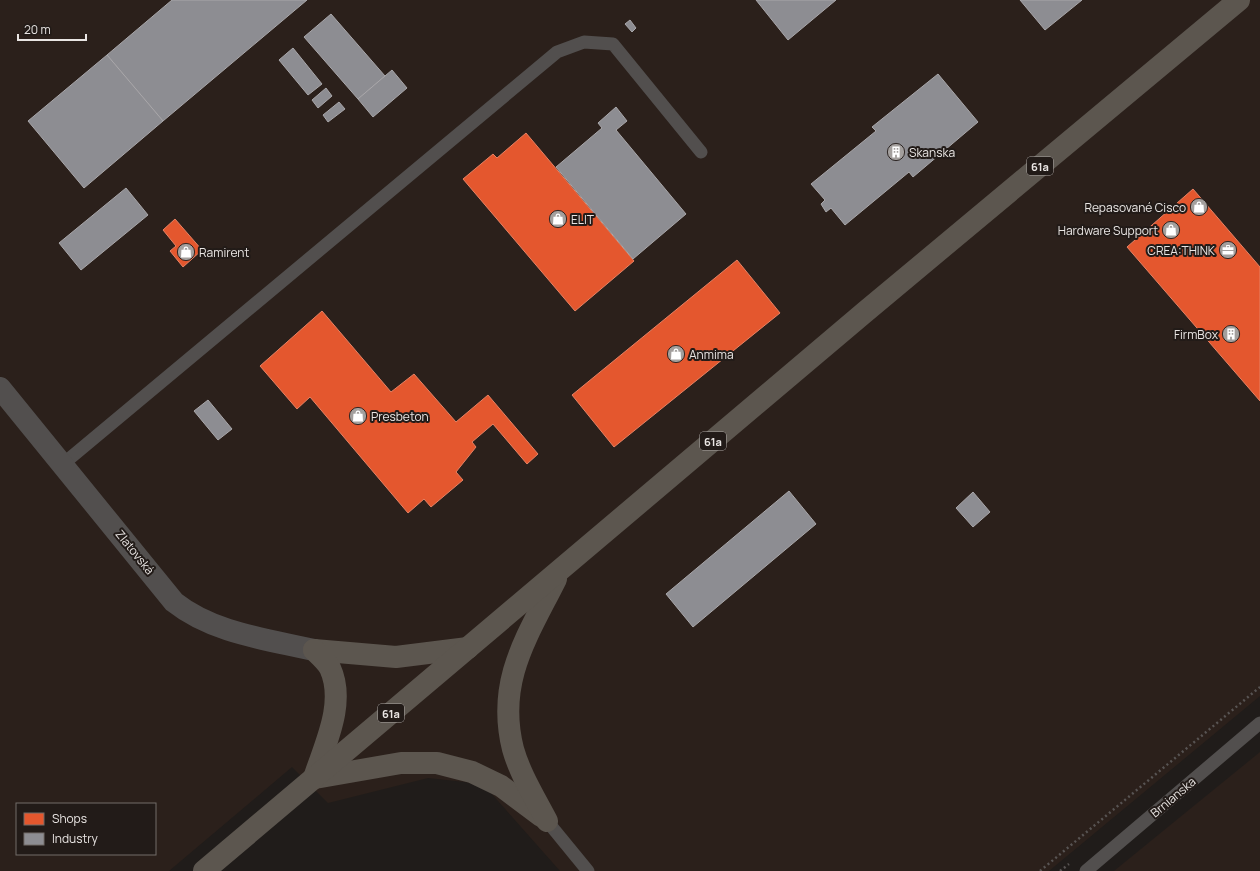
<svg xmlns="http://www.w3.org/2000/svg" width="1260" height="871" viewBox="0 0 1260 871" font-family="Manrope,sans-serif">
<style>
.built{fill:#2b201b;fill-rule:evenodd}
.shops{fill:#e4572e;stroke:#e68264}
.industry{fill:#8d8d92;stroke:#a9a7aa}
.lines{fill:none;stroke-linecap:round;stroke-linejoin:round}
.path{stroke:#585453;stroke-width:2.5;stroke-dasharray:2 3;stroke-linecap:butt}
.service{stroke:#524f4e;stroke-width:13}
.minor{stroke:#524f4e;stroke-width:22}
.primary{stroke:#5c564f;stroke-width:22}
.labels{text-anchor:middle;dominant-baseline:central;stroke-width:4;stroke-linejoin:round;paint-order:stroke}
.shield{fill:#221b18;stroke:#ada8a6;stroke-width:1}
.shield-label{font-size:11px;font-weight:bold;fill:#e9e5e3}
.poi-label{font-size:12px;fill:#e9e5e3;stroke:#221b18;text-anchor:start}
.street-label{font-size:12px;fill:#e9e5e3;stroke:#221b18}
</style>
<rect width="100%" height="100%" fill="#201c1a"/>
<g class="built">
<path d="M0,0H1260V696L1049,871H560L483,784L428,778L328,803L292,767L169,871H0ZM17,804H155V854H17Z"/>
<path d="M1260,752V871H1114L1163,831Z"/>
</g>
<g class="shops">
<path d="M526,133L634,261L575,311L463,179L493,154L497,158Z"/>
<path d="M1193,189L1260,267V401L1127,247Z"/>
<path d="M175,219L202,250L183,267L170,251L176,246L163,230Z"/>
<path d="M737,260L780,313L614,447L572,395Z"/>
<path d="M322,311L391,392L414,374L456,422L488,395L538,454L527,464L493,424L472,442L476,447L456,472L463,480L431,507L424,499L408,513L310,397L297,409L260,366Z"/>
</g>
<g class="industry">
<path d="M172,0H307L163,121L107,55Z"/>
<path d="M756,0H836L788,40Z"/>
<path d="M1020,0H1082L1045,30Z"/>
<path d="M331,14L385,76L358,99L304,37Z"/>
<path d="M630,20L636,28L632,32L625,24Z"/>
<path d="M293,48L322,84L308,95L279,60Z"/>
<path d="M107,55L163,121L84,188L28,121Z"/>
<path d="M392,70L407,88L373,117L358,99Z"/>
<path d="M938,74L978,122L913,177L909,172L845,225L831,208L826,212L821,204L825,200L811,184L876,131L872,127Z"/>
<path d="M326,88L332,96L318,108L312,100Z"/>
<path d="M339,102L345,109L328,122L323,115Z"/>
<path d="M616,107L627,121L616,130L686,214L633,259L556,167L602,128L598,123Z"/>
<path d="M126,188L148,215L81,270L59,243Z"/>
<path d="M208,400L232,429L218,440L194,411Z"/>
<path d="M789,491L816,524L693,627L666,594Z"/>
<path d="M973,492L990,512L973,527L956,508Z"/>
</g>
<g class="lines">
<g class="path">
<path d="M1040,871L1260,687"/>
<path d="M1060,871L1069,864"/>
</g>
<g class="service">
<path d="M63,464L557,52L584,42L613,44L701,152"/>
<path d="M547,821L588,871"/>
<path d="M1086,871L1260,723"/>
</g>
<path class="minor" d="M0,388L174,602C213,633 266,639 314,650"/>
<g class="primary">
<path d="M314,650L396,657L468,648"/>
<path d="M314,650C319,655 327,662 330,668C346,703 325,744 314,778"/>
<path d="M315,778L401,763H437L472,772L501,786L541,816"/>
<path d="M547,821C535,798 520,774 513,749C496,681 527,637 556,579"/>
<path d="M204,871L865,312L1239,0"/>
</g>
</g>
<defs>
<symbol id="building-disc" viewBox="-11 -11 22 22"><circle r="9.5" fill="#a39f9d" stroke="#221b18"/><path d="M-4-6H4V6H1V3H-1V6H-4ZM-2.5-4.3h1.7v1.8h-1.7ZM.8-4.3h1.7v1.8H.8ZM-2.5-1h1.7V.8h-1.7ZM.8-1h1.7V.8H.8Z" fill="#fff"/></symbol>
<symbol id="shop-disc" viewBox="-11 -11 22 22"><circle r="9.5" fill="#a39f9d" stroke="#221b18"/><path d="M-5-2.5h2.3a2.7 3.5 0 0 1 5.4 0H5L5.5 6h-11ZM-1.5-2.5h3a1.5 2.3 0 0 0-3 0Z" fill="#fff"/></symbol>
<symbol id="office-disc" viewBox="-11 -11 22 22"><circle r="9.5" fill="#a39f9d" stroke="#221b18"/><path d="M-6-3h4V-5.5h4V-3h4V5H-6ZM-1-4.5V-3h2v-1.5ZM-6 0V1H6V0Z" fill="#fff"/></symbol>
</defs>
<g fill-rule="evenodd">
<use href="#building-disc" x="886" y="142" width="20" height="20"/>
<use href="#shop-disc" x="1189" y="197" width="20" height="20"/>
<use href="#shop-disc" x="548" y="209" width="20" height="20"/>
<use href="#shop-disc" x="1161" y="220" width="20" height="20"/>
<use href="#office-disc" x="1218" y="240" width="20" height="20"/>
<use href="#shop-disc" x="176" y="242" width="20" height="20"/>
<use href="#building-disc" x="1221" y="324" width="20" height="20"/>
<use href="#shop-disc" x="666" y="344" width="20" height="20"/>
<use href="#shop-disc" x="348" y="406" width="20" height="20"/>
</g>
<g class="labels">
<g class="shield">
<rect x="1027" y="157" width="26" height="18" rx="3"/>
<rect x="700" y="432" width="26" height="18" rx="3"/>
<rect x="378" y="704" width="26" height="18" rx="3"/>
</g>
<g class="shield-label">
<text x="1040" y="166">61a</text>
<text x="713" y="441">61a</text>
<text x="391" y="713">61a</text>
</g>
<g class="poi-label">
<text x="909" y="152">Skanska</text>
<text x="1186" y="207" text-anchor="end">Repasované Cisco</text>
<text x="571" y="219">ELIT</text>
<text x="1158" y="230" text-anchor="end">Hardware Support</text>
<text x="1215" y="250" text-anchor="end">CREA:THINK</text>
<text x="199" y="252">Ramirent</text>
<text x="1218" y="334" text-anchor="end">FirmBox</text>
<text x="689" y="354">Anmima</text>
<text x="371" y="416">Presbeton</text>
</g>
<g class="street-label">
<text transform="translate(135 552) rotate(51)">Zlatovská</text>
<text transform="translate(1173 797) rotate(-40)">Brnianska</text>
</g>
</g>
<rect x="16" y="803" width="140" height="52" fill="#221b18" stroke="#726c69"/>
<rect x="24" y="813" width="20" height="12" fill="#e4572e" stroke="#726c69"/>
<text x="52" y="823" font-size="12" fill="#e9e5e3">Shops</text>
<rect x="24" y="833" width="20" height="12" fill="#8d8d92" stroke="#726c69"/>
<text x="52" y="843" font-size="12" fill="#e9e5e3">Industry</text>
<path d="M18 34v6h68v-6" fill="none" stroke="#e9e5e3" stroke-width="2"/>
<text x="24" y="34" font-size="12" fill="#e9e5e3" stroke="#221b18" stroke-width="3" paint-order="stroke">20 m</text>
</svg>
